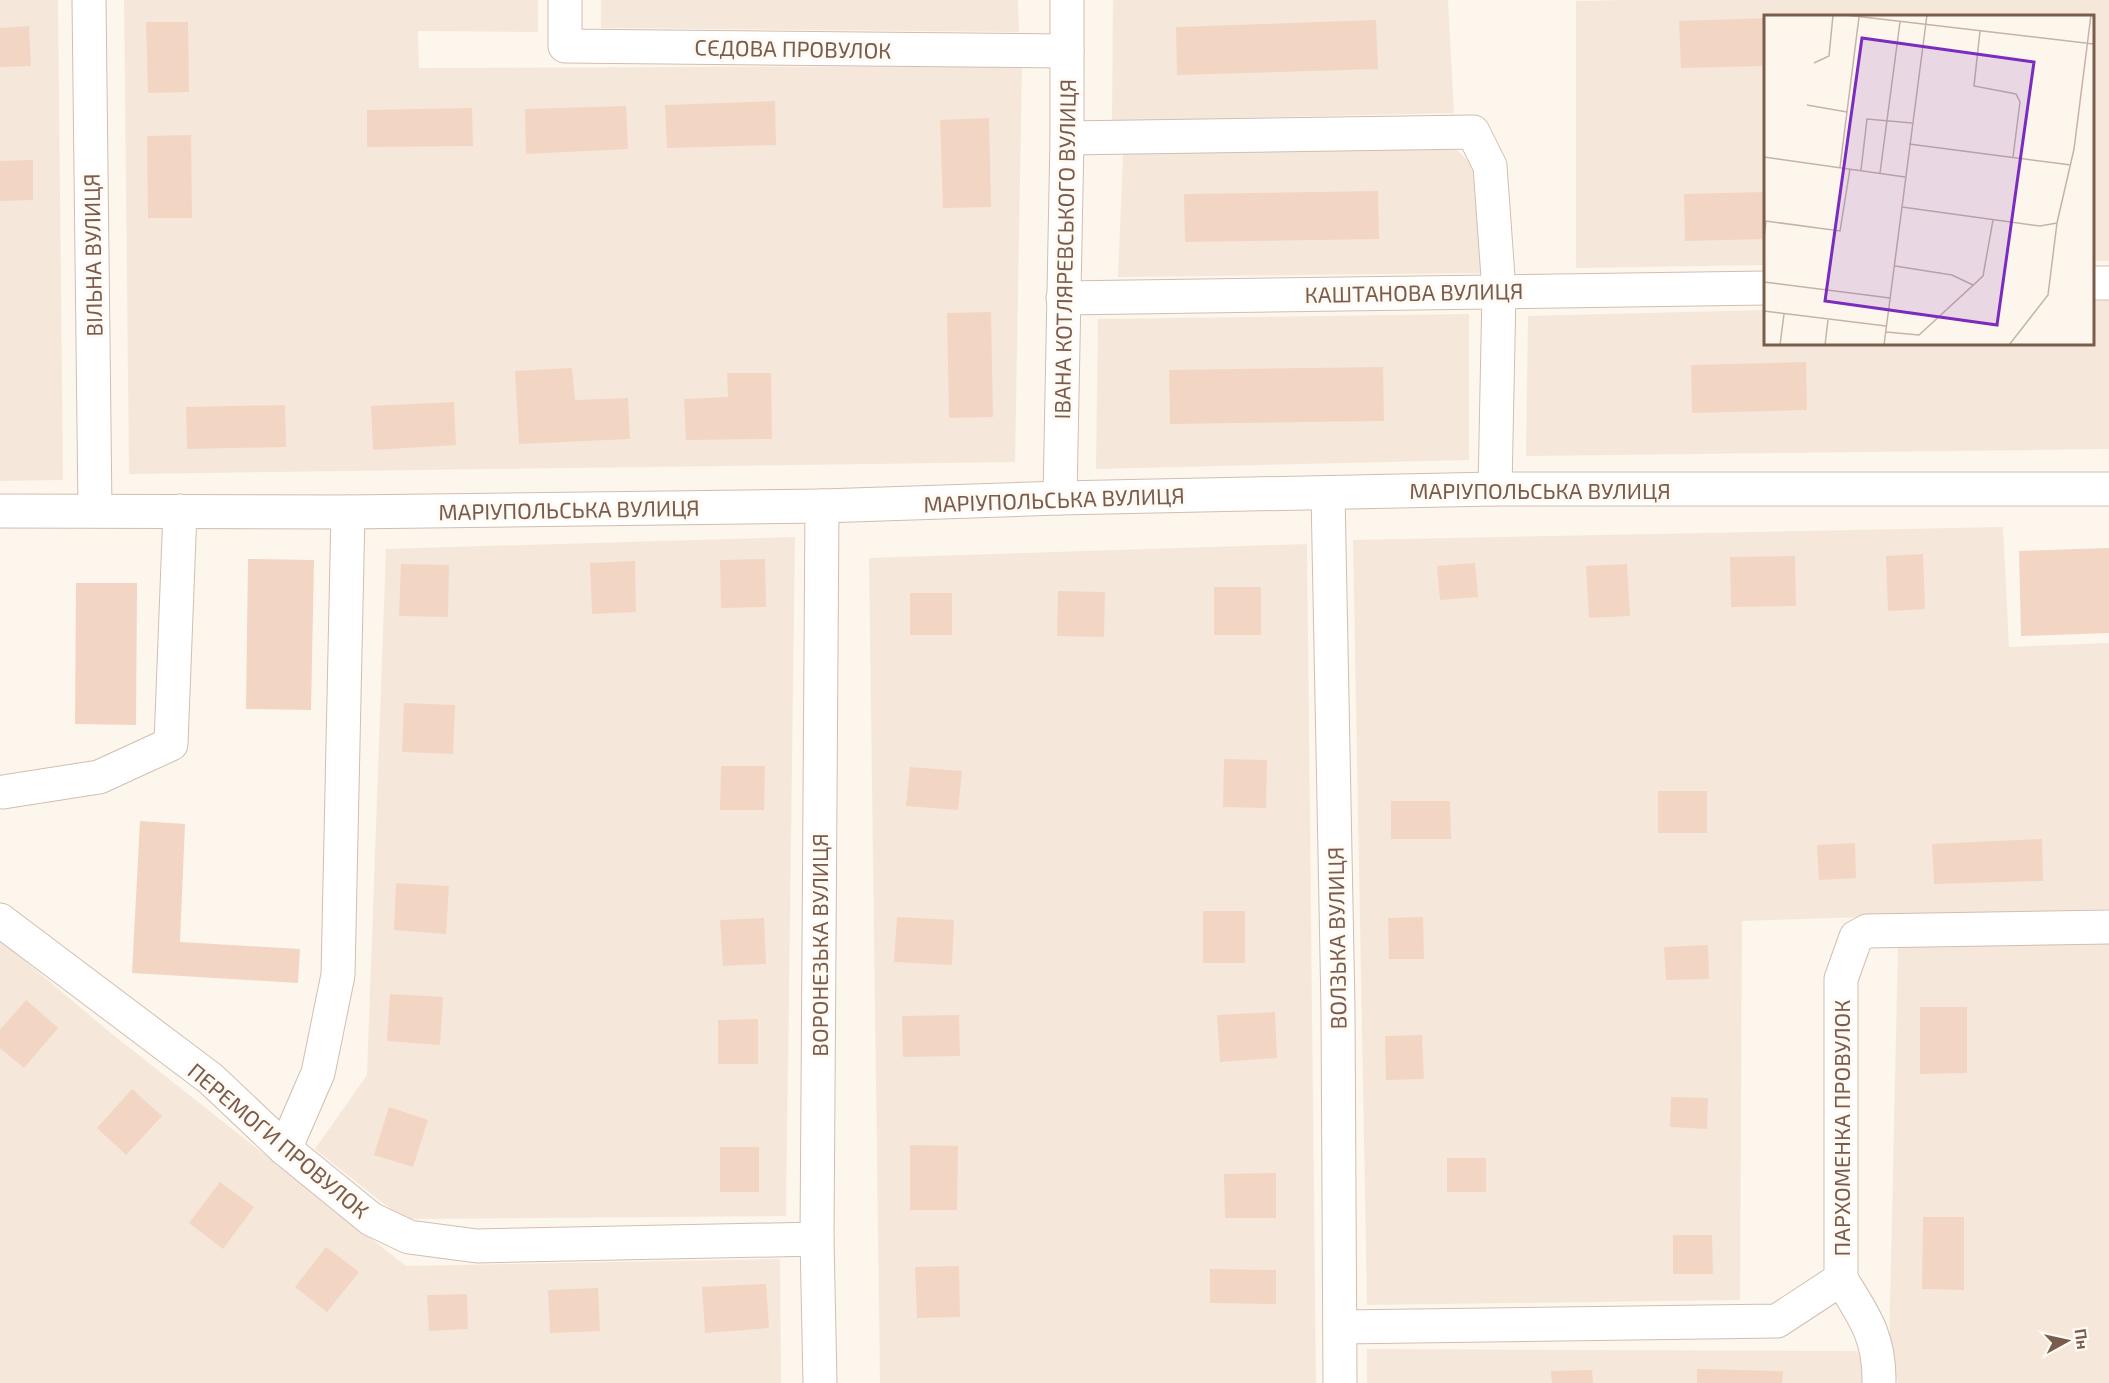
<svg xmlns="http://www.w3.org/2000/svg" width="2109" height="1383" viewBox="0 0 2109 1383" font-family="'Exo 2',sans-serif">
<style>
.residential{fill:#f5e8da}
.building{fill:#f3d5c3}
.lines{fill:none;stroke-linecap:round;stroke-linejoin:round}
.minor-casing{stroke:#d1beb0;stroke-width:35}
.minor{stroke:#fff;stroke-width:33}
.labels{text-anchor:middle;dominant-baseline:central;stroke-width:6;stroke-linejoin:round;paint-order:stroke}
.street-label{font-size:22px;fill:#7a5c4d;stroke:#fffaf3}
.inset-road{fill:none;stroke:#c5b3a7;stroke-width:1.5}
.view{fill:#7b2cbf;fill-opacity:0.15;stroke:#7b2cbf;stroke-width:3}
.inset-edge{fill:none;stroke:#7a5c4d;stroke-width:3}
</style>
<rect width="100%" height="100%" fill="#fdf6ec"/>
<g class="residential">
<path d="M0,0H58L63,480L0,481Z"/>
<path d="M124,0H538V32L418,31L419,68L1022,66L1015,462L129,474Z"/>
<path d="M601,0H1018L1019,32L601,28Z"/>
<path d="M1113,0H1448L1454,113L1112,121Z"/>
<path d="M1625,0H2109V261H2093L2092,16H1766L1765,265L1576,268V1Z"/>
<path d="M1453,146L1478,171L1483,273L1118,277L1123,153Z"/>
<path d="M2109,300V449L1526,456L1528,316L1765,310L1766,344H2092L2093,301Z"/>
<path d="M1469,314V460L1096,469L1098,319Z"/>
<path d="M2003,527L2009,647L2109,643V909L1742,921L1740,1300L1367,1305L1353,540Z"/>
<path d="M795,537L786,1216L403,1219L315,1149L367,1075L386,549Z"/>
<path d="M1307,544L1316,1383H880L869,558Z"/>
<path d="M0,940L112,1034L406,1266L780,1259L781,1383H0Z"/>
<path d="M2109,944V1383H1898L1889,1351L1898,946Z"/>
<path d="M1367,1349L1857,1351L1867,1370L1866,1383H1367Z"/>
</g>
<g class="building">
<path d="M1766,18V66L1681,68L1679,21Z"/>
<path d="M1376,20L1378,69L1177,75L1176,27Z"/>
<path d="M146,22H188L189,92L148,93Z"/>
<path d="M29,26L31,66L0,67V28Z"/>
<path d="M775,101L776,145L667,148L665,105Z"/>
<path d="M626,106L628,149L526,154L525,109Z"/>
<path d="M472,108L473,146L367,147V110Z"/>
<path d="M989,118L991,207L943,208L940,120Z"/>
<path d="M191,135L192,218H148L147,136Z"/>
<path d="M33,160V200L0,201V161Z"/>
<path d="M1378,191L1379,239L1185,242L1184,194Z"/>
<path d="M1766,192V239L1685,241L1684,194Z"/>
<path d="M991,312L993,417L949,418L947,313Z"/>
<path d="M1806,362L1807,410L1692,413L1691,365Z"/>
<path d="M1383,367L1384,421L1170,424L1169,370Z"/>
<path d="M572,368L575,400L628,398L630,439L519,444L515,371Z"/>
<path d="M727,373H771L772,439L686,440L684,399L728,397Z"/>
<path d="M454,402L456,445L373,450L371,406Z"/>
<path d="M285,405L286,447L187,449L186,407Z"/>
<path d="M2109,548V633L2021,636L2019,551Z"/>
<path d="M1923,554L1925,609L1888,611L1886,556Z"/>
<path d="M1795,556L1796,606L1731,607L1730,557Z"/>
<path d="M248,559L314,560L311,710L246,709Z"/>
<path d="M765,559L766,607L721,608L720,560Z"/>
<path d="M635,561L636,612L592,614L590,563Z"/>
<path d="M1475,563L1478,597L1440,600L1437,566Z"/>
<path d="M401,564L449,565L448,617L399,616Z"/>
<path d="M1627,564L1630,616L1589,618L1586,566Z"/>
<path d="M76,583H137L136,725L75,724Z"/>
<rect x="1214" y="587" width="47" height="48"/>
<path d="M1058,591L1105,592L1104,637L1057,636Z"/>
<rect x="910" y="593" width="42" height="42"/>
<path d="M404,703L455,705L453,754L402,752Z"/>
<path d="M1224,759L1267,760L1266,808L1223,807Z"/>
<path d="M721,766H765L764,810H720Z"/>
<path d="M910,767L962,771L958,810L906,806Z"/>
<rect x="1658" y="791" width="49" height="42"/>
<path d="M1391,801H1450L1451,839H1391Z"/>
<path d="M140,821L185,824L180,942L300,949L298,983L132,973Z"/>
<path d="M2042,839L2043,881L1934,884L1932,844Z"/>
<path d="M1855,843L1856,878L1819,880L1817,845Z"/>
<path d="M396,883L449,886L446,934L394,930Z"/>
<rect x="1203" y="911" width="42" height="52"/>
<path d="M897,917L954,920L952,965L894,962Z"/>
<path d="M1423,917L1424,959H1389L1388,918Z"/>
<path d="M764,918L766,964L723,966L720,920Z"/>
<path d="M1708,945L1709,979L1666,980L1664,947Z"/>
<path d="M390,994L443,997L440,1045L387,1041Z"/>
<path d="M26,1000L58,1028L24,1068L0,1048V1030Z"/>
<path d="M1920,1007H1967V1073L1920,1074Z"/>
<path d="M1275,1012L1277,1058L1220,1062L1217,1015Z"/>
<path d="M959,1015L960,1056L903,1057L902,1016Z"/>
<path d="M758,1019V1064H718V1020Z"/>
<path d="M1422,1035L1424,1079L1386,1080L1385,1036Z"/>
<path d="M132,1089L162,1116L126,1155L97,1128Z"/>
<path d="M1671,1097L1708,1098L1707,1129L1670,1127Z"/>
<path d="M389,1107L428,1120L413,1167L374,1155Z"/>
<path d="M910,1145L958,1146L957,1210H910Z"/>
<rect x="720" y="1147" width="39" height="45"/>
<rect x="1447" y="1158" width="39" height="34"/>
<path d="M1276,1173V1218H1225L1224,1174Z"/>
<path d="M220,1182L254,1207L223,1249L189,1223Z"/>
<path d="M1923,1217H1964V1290L1922,1289Z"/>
<path d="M1673,1235H1712L1713,1274H1673Z"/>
<path d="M326,1247L359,1272L327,1312L295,1287Z"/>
<path d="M959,1266L960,1317L917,1318L915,1267Z"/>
<path d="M1210,1269L1276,1270V1304L1210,1303Z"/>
<path d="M766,1284L769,1328L705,1333L702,1287Z"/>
<path d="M598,1288L600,1331L550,1333L548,1290Z"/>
<path d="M467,1294L468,1329L429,1331L427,1295Z"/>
<path d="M1697,1369L1783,1371L1782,1383H1697Z"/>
<path d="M1592,1370L1593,1383H1552L1551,1371Z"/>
</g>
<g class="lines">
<defs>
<g id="minor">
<path d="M89,0L95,510"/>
<path d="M565,0V46L1067,51"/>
<path d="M1067,138L1473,132L1490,166L1499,291L1495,489"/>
<path d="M2092,283H2109"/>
<path d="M1063,298L1766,288"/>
<path d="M1328,493L1338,1008L1340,1383"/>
<path d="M1060,498L1067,138V0"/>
<path d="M0,511L348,512L822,506L1060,498L1495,489H2109"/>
<path d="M3,792L99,777L171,744L180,511"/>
<path d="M0,920L211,1079L285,1149L371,1219L409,1237L477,1246L817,1239"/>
<path d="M285,1149L318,1073L338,975L348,512"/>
<path d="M1841,1279C1864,1316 1880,1337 1879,1383"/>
<path d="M1340,1327L1777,1321L1841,1279V979L1856,937L1867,931L2109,927"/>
<path d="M820,1383L817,1239L822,506"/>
</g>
</defs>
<use href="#minor" class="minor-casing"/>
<use href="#minor" class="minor"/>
</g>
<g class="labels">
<g class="street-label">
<text transform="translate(793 48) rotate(1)">СЄДОВА ПРОВУЛОК</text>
<text transform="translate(1064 249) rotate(-89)">ІВАНА КОТЛЯРЕВСЬКОГО ВУЛИЦЯ</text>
<text transform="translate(92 255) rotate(-91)">ВІЛЬНА ВУЛИЦЯ</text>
<text transform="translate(1414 292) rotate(-1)">КАШТАНОВА ВУЛИЦЯ</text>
<text x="1540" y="490">МАРІУПОЛЬСЬКА ВУЛИЦЯ</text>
<text transform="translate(1054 499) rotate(-2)">МАРІУПОЛЬСЬКА ВУЛИЦЯ</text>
<text transform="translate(569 509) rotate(-1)">МАРІУПОЛЬСЬКА ВУЛИЦЯ</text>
<text transform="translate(1336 938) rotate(-91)">ВОЛЗЬКА ВУЛИЦЯ</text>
<text transform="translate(819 945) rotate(-90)">ВОРОНЕЗЬКА ВУЛИЦЯ</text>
<text transform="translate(1841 1128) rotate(-90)">ПАРХОМЕНКА ПРОВУЛОК</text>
<text transform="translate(279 1140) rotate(40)">ПЕРЕМОГИ ПРОВУЛОК</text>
</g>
</g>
<g transform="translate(1764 15)">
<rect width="330" height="330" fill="#fdf6ec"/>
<path class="inset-road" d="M82,0L330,29M216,16L210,71L252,79L256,87L249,142M50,48L65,41L69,0M43,90L83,97M145,129L307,150M0,142L141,162M76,152L95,2M97,155L103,104L148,108M116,158L136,7M138,192L276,211L293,208M0,223L2,206L76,216L86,154M131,251L188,260L209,270M0,267L126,283M0,296L122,311M122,317L155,320L219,261L229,205M16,330L20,299M61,330L64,305M120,330L163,0M245,330L284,280L293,208L310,134L327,0"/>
<path class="view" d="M98,23L270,47L233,310L61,286Z"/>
<rect width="330" height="330" class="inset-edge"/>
</g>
<g transform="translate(2067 1341) rotate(82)" stroke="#fffaf3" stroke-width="4.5" paint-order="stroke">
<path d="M0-4.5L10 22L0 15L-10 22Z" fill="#7a5c4d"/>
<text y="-9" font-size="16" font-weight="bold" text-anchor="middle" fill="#7a5c4d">Пн</text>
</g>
</svg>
